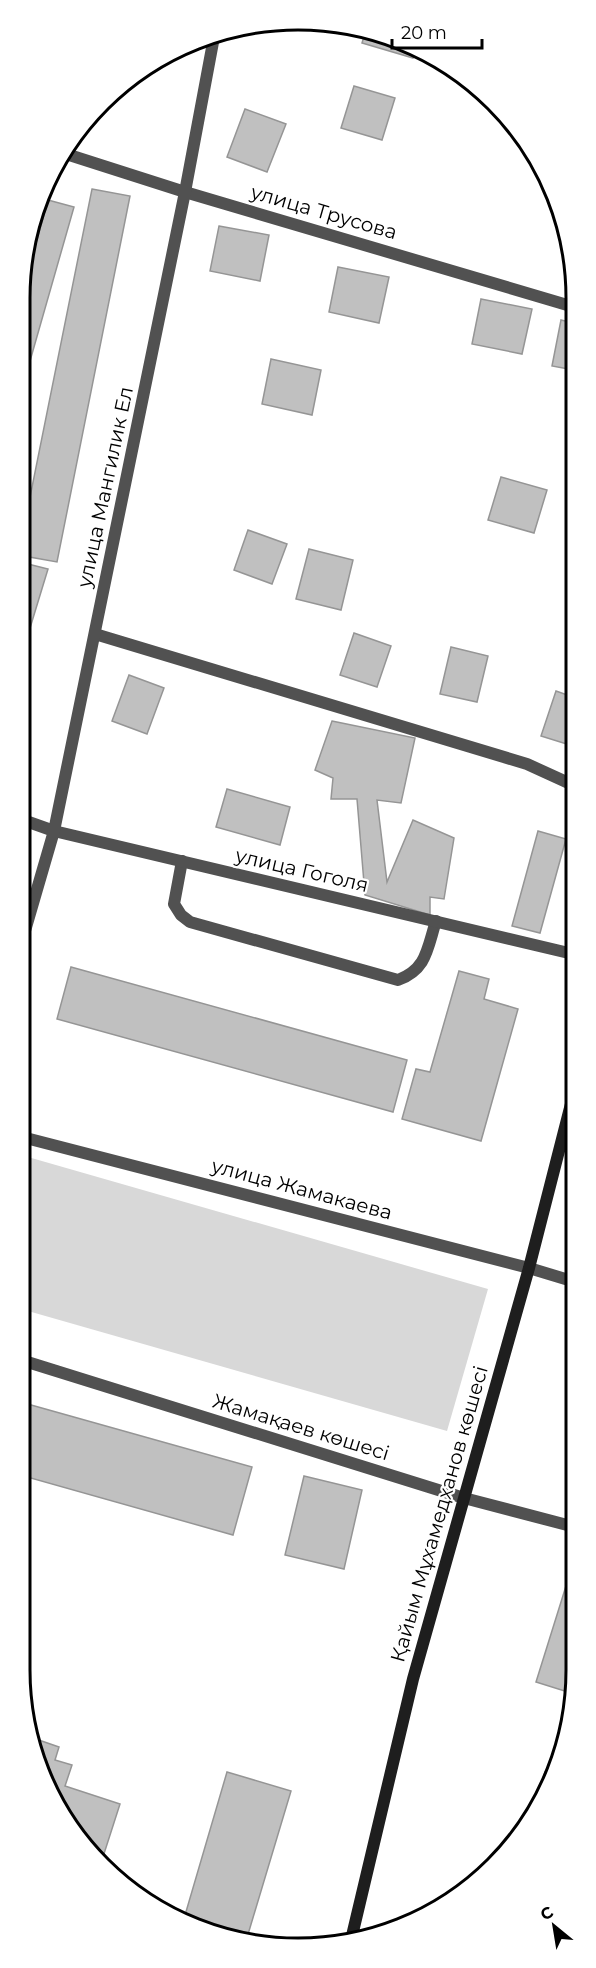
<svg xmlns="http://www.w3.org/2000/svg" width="596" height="1968" viewBox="0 0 596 1968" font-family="Montserrat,sans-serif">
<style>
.green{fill:#d8d8d8}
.building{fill:#c0c0c0;stroke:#959595;stroke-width:1.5}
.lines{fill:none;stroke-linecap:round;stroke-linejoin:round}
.lane{stroke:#515151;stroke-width:12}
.street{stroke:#515151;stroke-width:12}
.secondary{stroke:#1e1e1e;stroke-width:12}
.labels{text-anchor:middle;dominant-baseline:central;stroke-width:4.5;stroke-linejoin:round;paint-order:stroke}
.street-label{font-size:20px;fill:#000;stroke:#fff}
.rim{fill:none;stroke:#000;stroke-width:3}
</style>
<rect width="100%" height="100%" fill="#fff"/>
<path class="green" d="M21,1155L488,1289L447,1431L21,1309Z"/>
<g class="building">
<path d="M366,30L416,49L413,58L362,43Z"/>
<path d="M354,86L395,98L382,140L341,128Z"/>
<path d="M245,109L286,124L267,172L227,157Z"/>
<path d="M92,189L130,196L57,562L24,556V527Z"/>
<path d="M48,200L74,207L24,382L25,283Z"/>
<path d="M219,226L269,235L260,281L210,271Z"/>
<path d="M338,267L389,277L379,323L329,312Z"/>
<path d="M481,299L532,309L522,354L472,344Z"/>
<path d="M561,320L574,323V370L552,366Z"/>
<path d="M271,359L321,370L312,415L262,404Z"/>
<path d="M501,477L547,490L534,533L488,520Z"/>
<path d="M248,530L287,544L272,584L234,570Z"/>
<path d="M309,549L353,560L341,610L296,599Z"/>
<path d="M24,563L48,569L23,651Z"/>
<path d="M354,633L391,646L377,687L340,675Z"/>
<path d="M451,647L488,656L477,702L440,694Z"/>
<path d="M129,675L164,688L147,734L112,721Z"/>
<path d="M556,691L573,697V746L541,736Z"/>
<path d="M332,721L415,738L401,803L377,800L387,882L413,820L454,838L444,899L430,897V915L365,895L357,799H331L333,778L315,770Z"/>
<path d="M227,789L290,807L280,845L216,827Z"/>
<path d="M538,831L566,839L540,933L512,926Z"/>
<path d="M71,967L407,1060L393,1112L57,1019Z"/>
<path d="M459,971L489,979L484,999L518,1009L481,1141L402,1119L416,1069L430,1072Z"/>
<path d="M24,1403L252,1467L233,1535L20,1475V1415Z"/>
<path d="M304,1476L362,1490L344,1569L285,1555Z"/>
<path d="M571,1570V1693L536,1682Z"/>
<path d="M33,1738L59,1747L55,1760L72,1765L65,1786L120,1804L102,1860L89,1854L41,1776Z"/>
<path d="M227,1772L291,1791L246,1941L183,1922Z"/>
<path d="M545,1772L551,1774L528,1826Z"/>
</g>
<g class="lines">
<path class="lane" d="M182,861L174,904L181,915L190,922L398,980C427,969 427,949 436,921"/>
<g class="street">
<path d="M63,153L185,192L574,307"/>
<path d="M95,634L527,764L573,785"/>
<path d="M23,820L54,831L573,954"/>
<path d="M22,941L54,831L185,192L214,37"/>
<path d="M22,1137L529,1268L572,1281"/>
<path d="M21,1360L464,1498L571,1526"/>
</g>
<path class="secondary" d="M351,1940L413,1679L529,1268L572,1100"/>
</g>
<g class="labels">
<g class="street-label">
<text transform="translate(324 212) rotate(16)">улица Трусова</text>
<text transform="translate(105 487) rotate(-78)">улица Мангилик Ел</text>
<text transform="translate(302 870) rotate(13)">улица Гоголя</text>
<text transform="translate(302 1189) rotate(15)">улица Жамакаева</text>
<text transform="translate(301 1427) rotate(17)">Жамақаев көшесі</text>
<text transform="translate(439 1514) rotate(-74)">Қайым Мұхамедханов көшесі</text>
</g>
</g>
<path d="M0 0H596V1968H0ZM298 30H298A268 268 0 0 1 566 298V1670A268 268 0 0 1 298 1938H298A268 268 0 0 1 30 1670V298A268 268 0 0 1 298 30Z" fill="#fff" fill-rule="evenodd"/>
<path class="rim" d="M298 30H298A268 268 0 0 1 566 298V1670A268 268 0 0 1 298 1938H298A268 268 0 0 1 30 1670V298A268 268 0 0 1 298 30Z"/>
<g transform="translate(554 1926) rotate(330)" stroke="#ffffff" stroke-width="4.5" paint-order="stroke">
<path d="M0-4.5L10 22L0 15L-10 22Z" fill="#000000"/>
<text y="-9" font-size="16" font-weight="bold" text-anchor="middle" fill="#000000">С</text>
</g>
<path d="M392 39v9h90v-9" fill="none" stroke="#000000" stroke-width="3"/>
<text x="401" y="39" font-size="18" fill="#000000" stroke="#ffffff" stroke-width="4.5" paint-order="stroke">20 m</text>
</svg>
